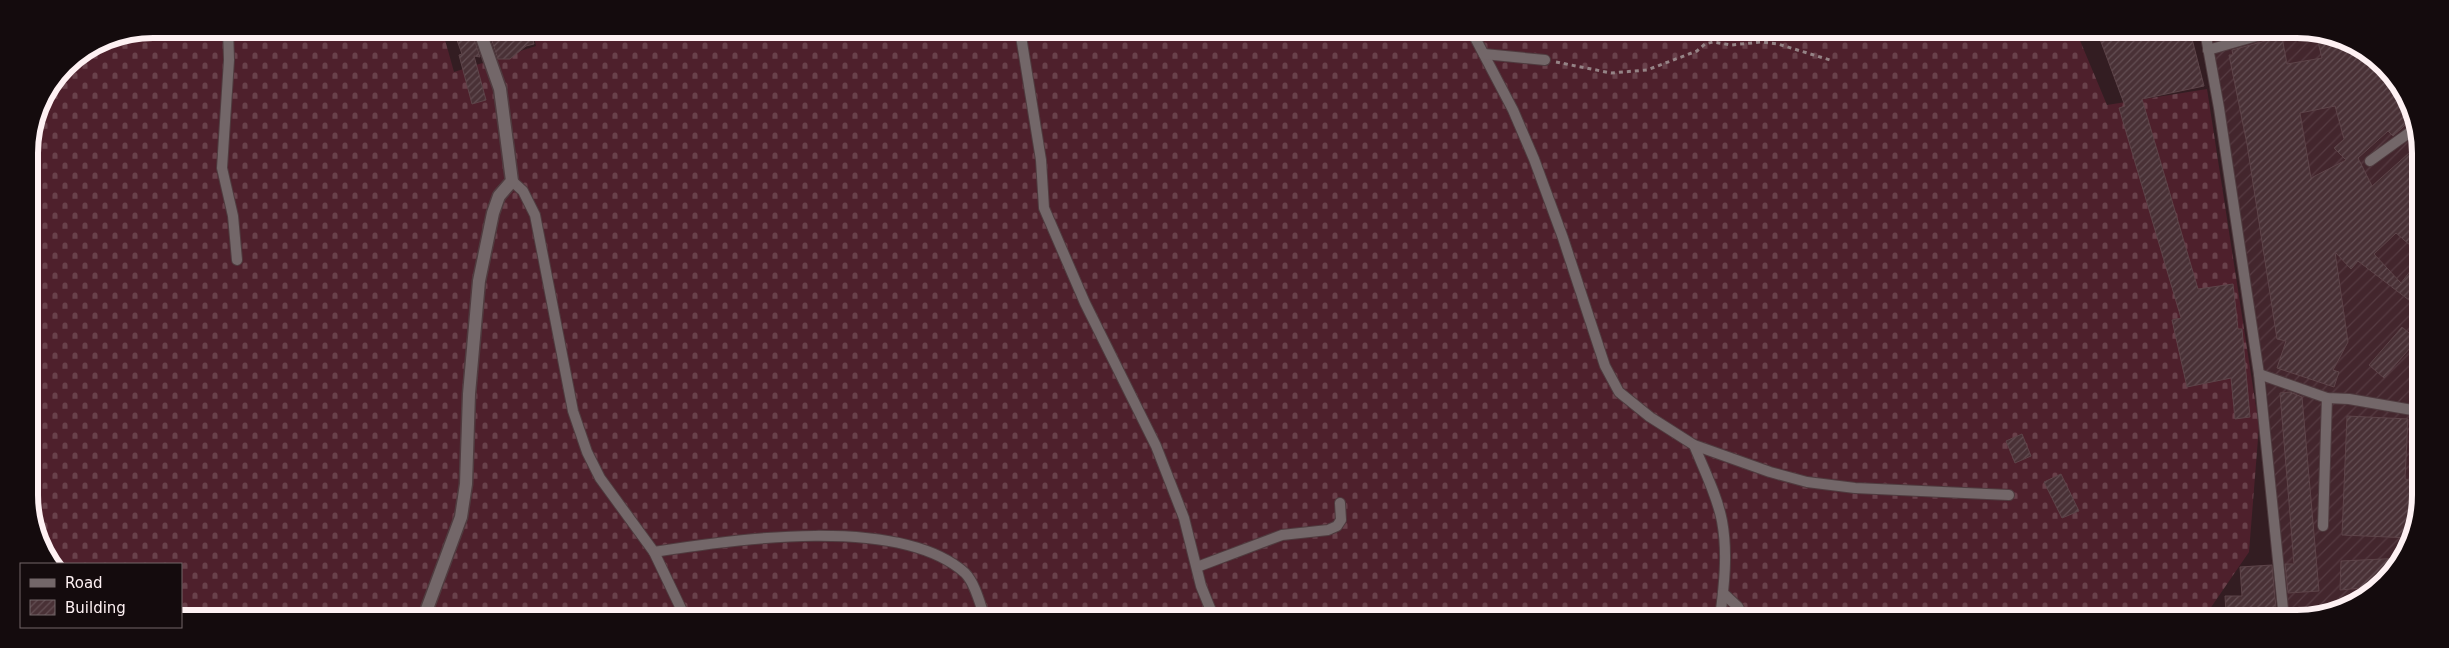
<svg xmlns="http://www.w3.org/2000/svg" width="2449" height="648" viewBox="0 0 2449 648" font-family="'DejaVu Sans',sans-serif">
<style>
.industrial{fill:url(#industrial-furrows)}
.cemetery{fill:url(#cemetery-stones)}
.building{fill:url(#building-hatch);stroke:#5d4449;fill-rule:evenodd}
.lines{fill:none;stroke-linecap:round;stroke-linejoin:round}
.service-casing{stroke:#4f3b3f;stroke-width:12}
.minor-casing{stroke:#4f3b3f;stroke-width:15}
.path{stroke:#958386;stroke-width:3;stroke-dasharray:4 4;stroke-linecap:butt}
.service{stroke:#736769;stroke-width:10}
.minor{stroke:#736769;stroke-width:12}
.rim{fill:none;stroke:#fef1f3;stroke-width:6}
</style>
<defs>
<pattern id="industrial-furrows" width="10" height="10" patternUnits="userSpaceOnUse" patternTransform="scale(1.25)"><rect width="10" height="10" fill="#43262d"/><path d="M-1 1l2-2M0 10L10 0M9 11l2-2" fill="none" stroke="#563b42"/></pattern>
<pattern id="cemetery-stones" width="16" height="16" patternUnits="userSpaceOnUse" patternTransform="scale(1.25)"><rect width="16" height="16" fill="#4e202c"/><path d="M2 7V4a2 2 0 0 1 4 0v3zM10 15v-3a2 2 0 0 1 4 0v3z" fill="#69414b"/></pattern>
<pattern id="building-hatch" width="6" height="6" patternUnits="userSpaceOnUse" patternTransform="scale(1.25)"><rect width="6" height="6" fill="#493136"/><path d="M-1 1l2-2M0 6l6-6M5 7l2-2" fill="none" stroke="#644f54"/></pattern>
</defs>
<rect width="100%" height="100%" fill="#331d22"/>
<path class="industrial" d="M2209,31H2321L2384,65L2418,128V520L2404,558L2378,589L2344,610L2305,619H2287L2266,381Z"/>
<path class="cemetery" d="M152,29H442L454,72L536,46L532,29L2076,31L2107,105L2207,89L2259,426L2249,552L2203,619L181,617V564H55L31,520L29,144L38,105L65,65L105,38Z"/>
<g class="building">
<path d="M453,29H471L480,57L474,56L486,100L472,104L459,55L462,54Z"/>
<path d="M488,29H530L534,44L526,46L510,59H498Z"/>
<path d="M2097,31H2126L2129,39L2163,31H2190L2204,86L2142,99L2198,289L2233,284L2238,329H2242L2250,417L2235,419L2231,378L2187,387L2172,320L2181,318L2119,108L2125,106Z"/>
<path d="M2281,32L2287,64L2322,58L2318,42L2326,34L2384,65L2413,118L2393,136L2388,131L2358,158L2372,186L2418,145V252L2396,233L2374,254L2401,283L2418,261V307L2358,261L2351,269L2335,252L2348,342L2333,370L2339,372L2334,387L2277,368L2286,341L2277,339L2247,144L2229,55H2233L2232,50L2276,38ZM2335,106L2344,139L2334,148L2346,160L2311,178L2300,113Z"/>
<path d="M2402,327L2417,340L2384,378L2369,365Z"/>
<path d="M2290,392L2302,397L2319,591L2288,593L2285,564H2294L2280,393Z"/>
<path d="M2347,416L2408,419L2405,479L2418,482V520L2411,538L2342,535Z"/>
<path d="M2022,434L2031,456L2015,463L2006,441Z"/>
<path d="M2061,474L2079,511L2062,518L2044,482Z"/>
<path d="M2404,558L2378,589L2362,599V588L2340,590L2341,561Z"/>
<path d="M2272,565L2277,619H2233L2232,612H2226L2225,596H2242L2240,567Z"/>
</g>
<g class="lines">
<defs>
<g id="service">
<path d="M228,29L229,60L222,168L233,216L237,260"/>
<path d="M1020,30L1041,160L1044,208L1085,303L1156,446L1184,518L1201,586L1214,618"/>
<path d="M1471,30L1513,110L1534,159L1563,238L1605,366L1619,392L1650,417L1694,445L1770,472L1807,482L1855,488L2009,495"/>
<path d="M2205,31L2219,108L2259,374L2284,619"/>
<path d="M2208,50L2274,31"/>
<path d="M1484,54L1545,60"/>
<path d="M2370,161L2417,127"/>
<path d="M512,181L523,191L535,215L573,411L587,452L600,478L654,552"/>
<path d="M2259,374L2327,398L2349,399L2418,411"/>
<path d="M1694,445C1704,470 1717,495 1722,521C1728,553 1724,587 1720,618"/>
<path d="M2323,526L2327,398"/>
<path d="M1197,567L1282,535L1328,530L1337,526L1341,520L1340,503"/>
<path d="M1723,593L1738,607L1744,618"/>
<path d="M685,617L654,552C734,539 900,515 965,573C975,583 980,604 985,618"/>
</g>
<path id="minor" d="M424,617L461,517L466,484L469,394L479,281L493,213L499,196L512,181L500,89L479,29"/>
</defs>
<use href="#service" class="service-casing"/>
<use href="#minor" class="minor-casing"/>
<path class="path" d="M1556,62L1611,73L1647,70L1697,51L1705,44L1713,42L1731,45L1761,42L1778,44L1830,60"/>
<use href="#service" class="service"/>
<use href="#minor" class="minor"/>
</g>
<path d="M0 0H2449V648H0ZM153 38H2297A115 115 0 0 1 2412 153V495A115 115 0 0 1 2297 610H153A115 115 0 0 1 38 495V153A115 115 0 0 1 153 38Z" fill="#140b0d" fill-rule="evenodd"/>
<path class="rim" d="M153 38H2297A115 115 0 0 1 2412 153V495A115 115 0 0 1 2297 610H153A115 115 0 0 1 38 495V153A115 115 0 0 1 153 38Z"/>
<rect x="20" y="563" width="162" height="65" fill="#140b0d" stroke="#726769"/>
<rect x="30" y="579" width="25" height="8" fill="#736769" stroke="#726769"/>
<text x="65" y="588" font-size="15" fill="#fef1f3">Road</text>
<rect x="30" y="600" width="25" height="15" fill="url(#building-hatch)" stroke="#726769"/>
<text x="65" y="613" font-size="15" fill="#fef1f3">Building</text>
</svg>
